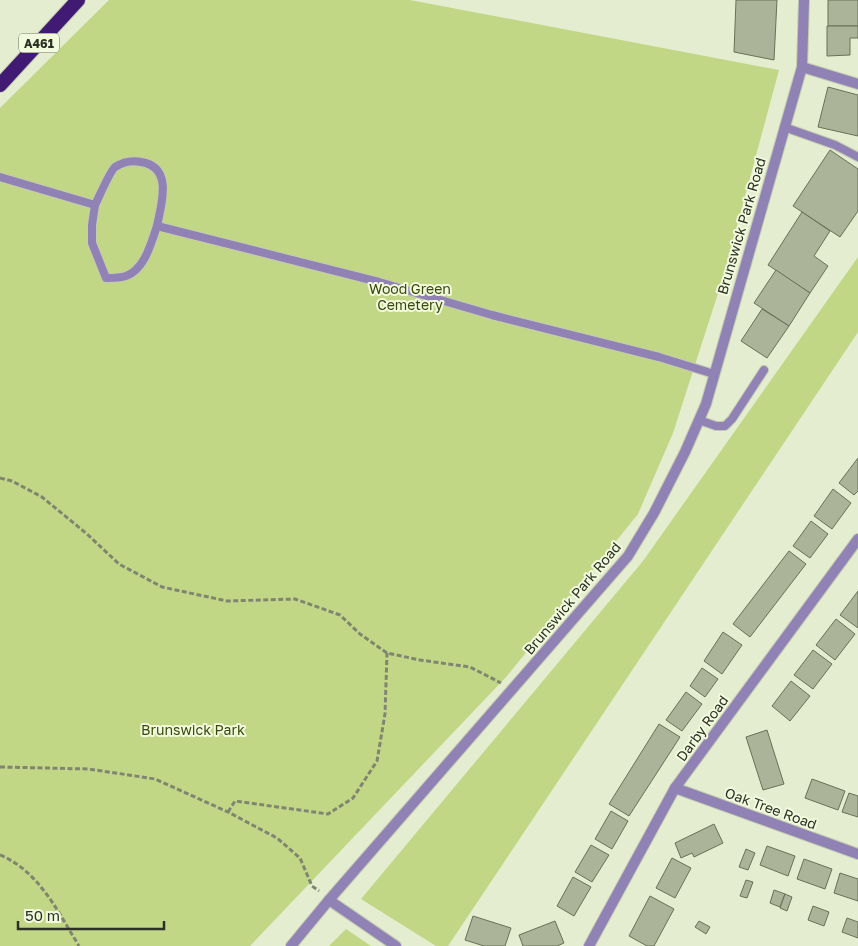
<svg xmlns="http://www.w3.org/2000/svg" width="858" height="946" viewBox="0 0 858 946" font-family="'Golos Text',sans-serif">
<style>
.green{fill:#c1d785}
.building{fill:#abb498;stroke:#687056}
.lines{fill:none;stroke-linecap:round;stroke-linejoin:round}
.service-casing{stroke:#c3cbb1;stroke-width:10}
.minor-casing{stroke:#c3cbb1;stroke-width:12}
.tertiary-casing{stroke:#c3cbb1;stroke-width:12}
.trunk-casing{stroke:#c3cbb1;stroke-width:16}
.path{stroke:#808572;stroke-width:3;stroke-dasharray:5 2.5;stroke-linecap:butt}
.service{stroke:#9082b5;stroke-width:8}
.minor{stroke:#9082b5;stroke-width:10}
.tertiary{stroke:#9082b5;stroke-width:10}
.trunk{stroke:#401a73;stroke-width:14}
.labels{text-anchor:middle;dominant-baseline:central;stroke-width:4;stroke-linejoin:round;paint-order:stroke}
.shield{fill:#f1fadd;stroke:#686d5c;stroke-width:1}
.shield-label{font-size:12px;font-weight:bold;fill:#2d3025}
.street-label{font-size:14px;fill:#2d3025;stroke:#f1fadd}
.park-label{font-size:14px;fill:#3b480a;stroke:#f1fadd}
</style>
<rect width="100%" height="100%" fill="#e4edd0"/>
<g class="green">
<path d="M109,0H410L779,70L723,278L702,343L673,433L638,514L507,676L250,946H0V108Z"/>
<path d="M858,257V332L448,946H436L361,899L643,561Z"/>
<path d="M346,929L371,946H329Z"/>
</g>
<g class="building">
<path d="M736,0H777L774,60L734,52Z"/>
<rect x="828" y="0" width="30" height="26"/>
<path d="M827,26H858V38H850V55L827,56Z"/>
<path d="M828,87L858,95V136L818,127Z"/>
<path d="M830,150L858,169V211L840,237L793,206Z"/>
<path d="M802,212L830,231L814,256L828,266L810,293L768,265Z"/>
<path d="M776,270L810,293L789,326L754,303Z"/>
<path d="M762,309L789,326L767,358L741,341Z"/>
<path d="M858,458V491L854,495L839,483Z"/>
<path d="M833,489L851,503L832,529L814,516Z"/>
<path d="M811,521L828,534L810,558L793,546Z"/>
<path d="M789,551L806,564L750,637L733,624Z"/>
<path d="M858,591V628L840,615Z"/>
<path d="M836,619L855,634L835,660L816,645Z"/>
<path d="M723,632L742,645L722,674L704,661Z"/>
<path d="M813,650L832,664L813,689L794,675Z"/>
<path d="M702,668L718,679L705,697L690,686Z"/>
<path d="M791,681L810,696L790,721L772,706Z"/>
<path d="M686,692L702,704L682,731L666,720Z"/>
<path d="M659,724L680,737L629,816L609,804Z"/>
<path d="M767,730L784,784L763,790L746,737Z"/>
<path d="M812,779L845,791L838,810L805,798Z"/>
<path d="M849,793L858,796V817L842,812Z"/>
<path d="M611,811L628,821L612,849L595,839Z"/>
<path d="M714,824L723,843L694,857L692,853L681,858L675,843Z"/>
<path d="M591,845L609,855L592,882L575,872Z"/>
<path d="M767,846L795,856L788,876L760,865Z"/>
<path d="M746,849L755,853L748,870L739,867Z"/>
<path d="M672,858L691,868L675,898L656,888Z"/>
<path d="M804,859L832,869L825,889L797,879Z"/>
<path d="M840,873L858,879V901L834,893Z"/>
<path d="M573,877L591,887L574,916L557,906Z"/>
<path d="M746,880L753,882L747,898L740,896Z"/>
<path d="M774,890L785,894L780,907L770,903Z"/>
<path d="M785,894L792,897L787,911L780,908Z"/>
<path d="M650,896L674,909L654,946H647L629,936Z"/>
<path d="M813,906L829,912L824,926L808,920Z"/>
<path d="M473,916L511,928L505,946H484L465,940Z"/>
<path d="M847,918L858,922V938L842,932Z"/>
<path d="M555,921L564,943L557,946H523L519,935Z"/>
<path d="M699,921L710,927L706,934L695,927Z"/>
</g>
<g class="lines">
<defs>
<g id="service">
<path d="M784,127L835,145L858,157"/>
<path d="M0,177L95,205C99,197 110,171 115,167C123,162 132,160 141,162C174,167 161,205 157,226L379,282L492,315L659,357L714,374"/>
<path d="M95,205L92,225V243L106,278C112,278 120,278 126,276C145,269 151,243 157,226"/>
<path d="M699,420L716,426H725L732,419L764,370"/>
</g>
<g id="minor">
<path d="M802,67L858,84"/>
<path d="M675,788L858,854"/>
<path d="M291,946L329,900L628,556L654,513L685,452L706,404L802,67L804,0"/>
<path d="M589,946L675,788L858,539"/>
</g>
<path id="tertiary" d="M329,900L396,946"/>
<path id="trunk" d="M0,85L78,0"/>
</defs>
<use href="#service" class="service-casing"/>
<use href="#minor" class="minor-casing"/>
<use href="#tertiary" class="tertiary-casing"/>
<use href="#trunk" class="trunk-casing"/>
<g class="path">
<path d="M0,478L12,481L42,497L87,534L119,564L162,587L227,601L295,599L340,615L360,634L387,653L420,660L470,667L501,683"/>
<path d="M0,767L89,769L155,779L228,812L277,838L300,858L312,886L319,891"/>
<path d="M228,812L235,801L328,814L353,798L377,761L385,714L387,653"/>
<path d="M0,855C39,871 58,912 79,946"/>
</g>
<use href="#service" class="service"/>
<use href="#minor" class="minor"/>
<use href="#tertiary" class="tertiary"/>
<use href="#trunk" class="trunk"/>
</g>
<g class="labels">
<rect class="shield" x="19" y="33.5" width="40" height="19" rx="4"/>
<g class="shield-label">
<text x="39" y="43">A461</text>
</g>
<g class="street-label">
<text transform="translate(741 226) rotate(-74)">Brunswick Park Road</text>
<text transform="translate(572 598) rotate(-50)">Brunswick Park Road</text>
<text transform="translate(702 728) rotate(-54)">Darby Road</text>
<text transform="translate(771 808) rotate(20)">Oak Tree Road</text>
</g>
<g class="park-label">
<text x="410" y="288">Wood Green<tspan x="410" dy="16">Cemetery</tspan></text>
<text x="193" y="729">Brunswick Park</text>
</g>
</g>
<path d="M18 921v8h146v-8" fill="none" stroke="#2d3025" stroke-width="2.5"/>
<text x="25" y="921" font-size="15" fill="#2d3025" stroke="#f1fadd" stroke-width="4" paint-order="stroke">50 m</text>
</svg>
